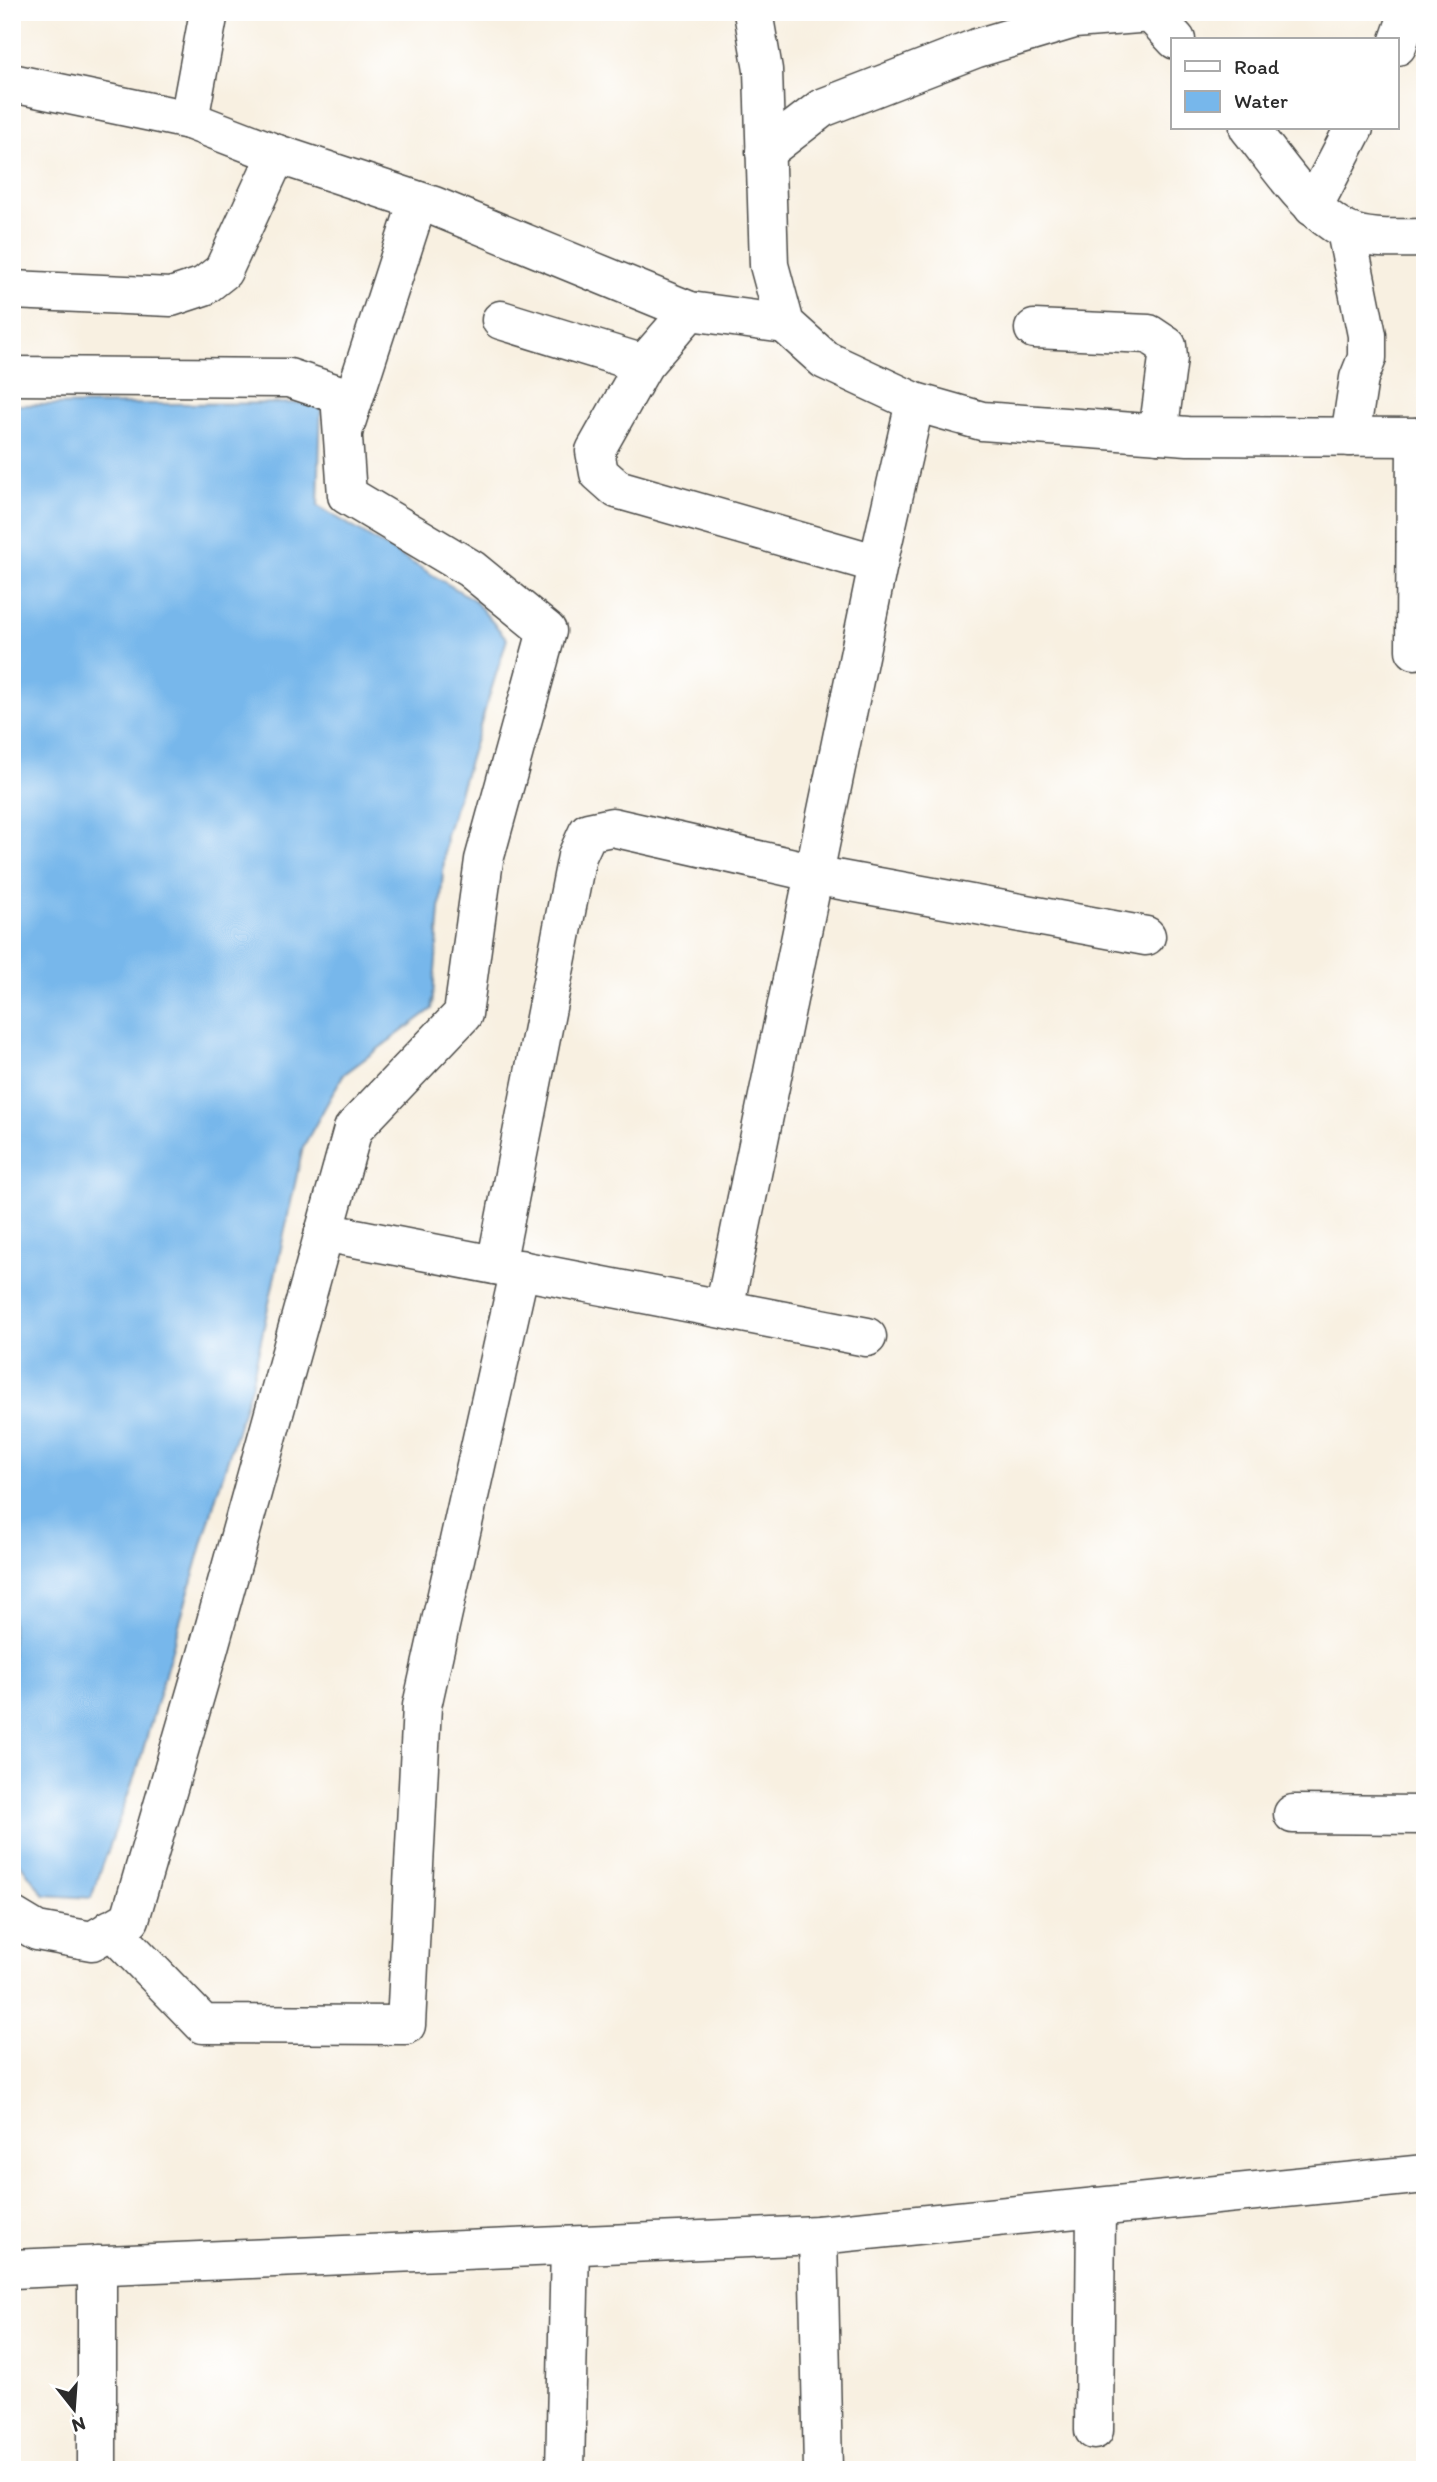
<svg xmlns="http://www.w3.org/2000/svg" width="1437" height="2482" viewBox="0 0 1437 2482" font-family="Itim,sans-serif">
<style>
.water{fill:#77b7eb;stroke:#51718b;stroke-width:2}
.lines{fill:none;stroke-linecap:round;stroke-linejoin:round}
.minor-casing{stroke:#4a4946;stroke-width:41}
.minor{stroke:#fff;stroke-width:38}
</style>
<rect width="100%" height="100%" fill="#fff"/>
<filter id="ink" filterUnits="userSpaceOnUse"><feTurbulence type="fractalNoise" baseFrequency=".0143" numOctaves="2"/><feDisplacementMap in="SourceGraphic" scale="14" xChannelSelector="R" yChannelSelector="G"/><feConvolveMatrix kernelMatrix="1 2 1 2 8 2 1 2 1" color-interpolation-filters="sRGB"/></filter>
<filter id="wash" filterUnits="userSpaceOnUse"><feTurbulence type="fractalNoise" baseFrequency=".00686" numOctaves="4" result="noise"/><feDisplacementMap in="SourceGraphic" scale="28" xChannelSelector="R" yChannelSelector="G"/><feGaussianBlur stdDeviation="1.57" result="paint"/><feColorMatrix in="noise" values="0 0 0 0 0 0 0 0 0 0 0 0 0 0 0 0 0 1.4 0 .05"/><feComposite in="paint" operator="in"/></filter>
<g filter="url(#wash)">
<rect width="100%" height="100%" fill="#f8f0e1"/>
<path class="water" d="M321,403L318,506L474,600L507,639L446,835L432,1009L343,1075L303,1147L251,1386L215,1500L139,1764L91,1898L44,1895L12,1852V405Z"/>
</g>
<g filter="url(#ink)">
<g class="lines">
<defs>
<g id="minor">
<path d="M753,12L763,70L769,265L785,324L825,360L915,402L982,421L1188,436L1425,437"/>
<path d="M1150,12L1176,40"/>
<path d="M1397,46L1409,12"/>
<path d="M12,83L189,120L277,154L434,206L690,311L785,324"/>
<path d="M189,120L209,12"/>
<path d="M1249,128C1276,161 1306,210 1345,230C1365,241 1402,238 1425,238"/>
<path d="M765,152L822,108L977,48L1074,19L1151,13"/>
<path d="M1313,207L1354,128"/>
<path d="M1346,231L1367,335V358L1359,378L1350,437"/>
<path d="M12,290L171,297L204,286L223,271L277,154"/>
<path d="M690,311L644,364L595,451L599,473L617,489L878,564"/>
<path d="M501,320L644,364"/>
<path d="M1034,329L1149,334L1167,346L1168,358L1158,434"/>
<path d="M12,376L289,378L340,395L347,495L471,569L547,631L484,860L463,1014L353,1129L206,1658L130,1919L92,1941L37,1931L12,1916"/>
<path d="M344,429L418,201"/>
<path d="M1415,650L1416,437"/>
<path d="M324,1232L867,1337"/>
<path d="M496,1265L577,856L588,832L612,827L798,869L813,875L1146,936"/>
<path d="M724,1309L878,564L915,402"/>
<path d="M1293,1814L1425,1815"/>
<path d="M111,1929L203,2024L406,2025L422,1706L520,1269"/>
<path d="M818,2235L823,2470"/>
<path d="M12,2269L818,2235L1425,2174"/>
<path d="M1094,2430L1096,2207"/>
<path d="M97,2470V2265"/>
<path d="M565,2470L570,2246"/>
</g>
</defs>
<use href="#minor" class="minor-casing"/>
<use href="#minor" class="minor"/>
</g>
</g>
<rect width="1437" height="2482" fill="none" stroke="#fff" stroke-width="42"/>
<rect x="1171" y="38" width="228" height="91" fill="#ffffff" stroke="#aaaaaa" stroke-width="2"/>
<rect x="1185" y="61" width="35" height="10" fill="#ffffff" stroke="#aaaaaa" stroke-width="2"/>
<text x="1234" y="74" font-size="21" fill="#2b2b2b">Road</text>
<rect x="1185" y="91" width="35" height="21" fill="#77b7eb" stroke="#aaaaaa" stroke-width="2"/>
<text x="1234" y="108" font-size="21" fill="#2b2b2b">Water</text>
<g transform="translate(74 2409) rotate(163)" stroke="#ffffff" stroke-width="5" paint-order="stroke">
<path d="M0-5L12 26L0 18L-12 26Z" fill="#2b2b2b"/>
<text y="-10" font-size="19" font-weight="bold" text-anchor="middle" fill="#2b2b2b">N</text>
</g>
</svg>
